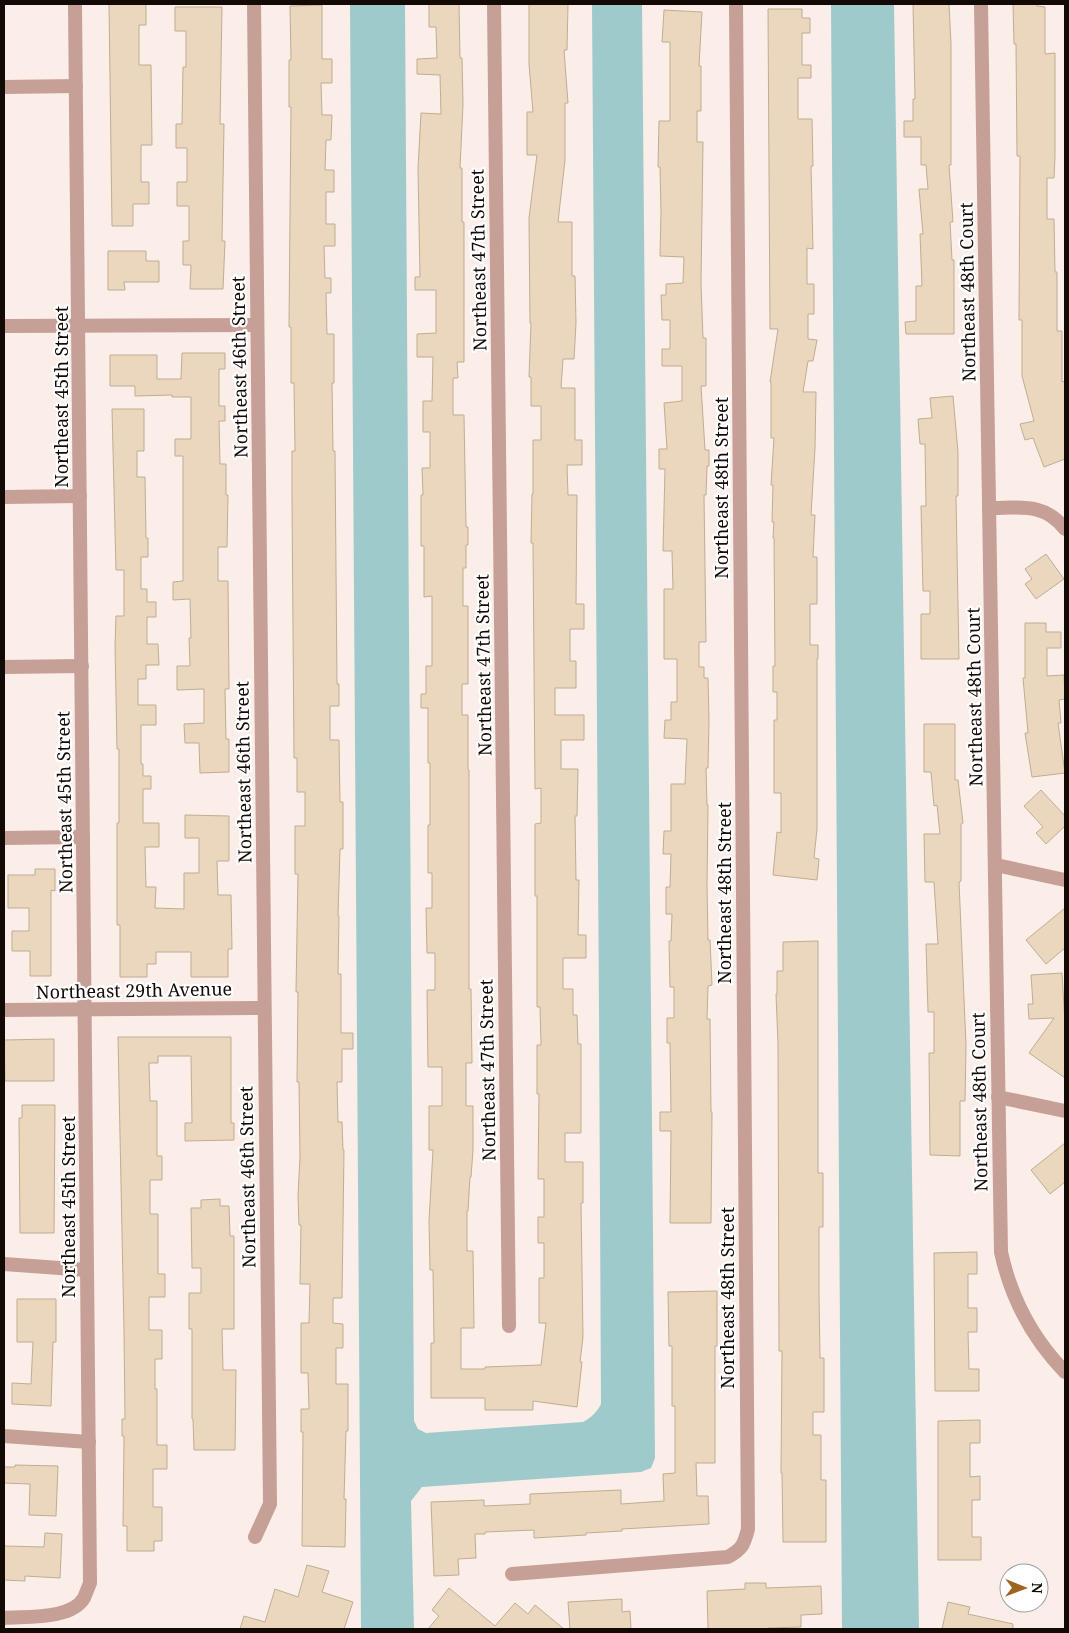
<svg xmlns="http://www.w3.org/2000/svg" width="1069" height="1633" viewBox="0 0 1069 1633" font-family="'Noto Serif',serif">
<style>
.water{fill:#9fcacc}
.building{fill:#ead7bd;stroke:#bfad93}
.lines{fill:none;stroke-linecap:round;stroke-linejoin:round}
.minor{stroke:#c69f97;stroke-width:14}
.labels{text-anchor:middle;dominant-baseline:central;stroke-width:4.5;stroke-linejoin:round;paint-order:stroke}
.street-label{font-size:18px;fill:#130905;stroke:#fff}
</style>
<rect width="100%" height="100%" fill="#fbede8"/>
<g class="water">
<path d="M350,4H405L414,1421L418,1429L426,1433L583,1422C592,1417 596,1413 601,1404L599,1010L592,4H642L655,1458L651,1468L641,1472L422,1487L411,1501L414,1629H361Z"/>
<path d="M831,4H894L919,1629H842Z"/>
</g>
<g class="building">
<path d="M109,4H146V25H139V65H151L152,145H141V182H149V204H133V226H112Z"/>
<path d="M429,4H459L460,58H462L463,104L460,168H462V222H464V362H457L458,378H453V415H464L466,527H468V545H466V568H463V606H468V684H462V715H468V770H469V989H471L472,1063H466V1106H473V1150L471,1177H470L468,1211H467V1251H473L474,1328H461V1369H485V1367L541,1365L546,1323H539V1278H544V1243H538V1217H544V1179H538L539,1094H537V1045H541L540,1007H537V896H535V824L541,823V788L535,789L533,543H531L532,494H533V440H541V406H531V377H529L531,323H530L529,218L537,155H527V112H533L529,64V4H568L567,50H564L568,103H565V160L558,222H572V276H575L576,323L574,359H563L561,388H575V440H582V465H567L568,495H577L576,604H584V629H570V661H576V688H555V715H584V740H561V769H578L577,816H575L576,880H579L578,935H586V958H563V989H573V1015H577L578,1044H581V1133H565V1162H583V1203H581L583,1337L580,1362H582L577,1407L533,1401V1410H485V1398H431V1343H434L433,1270H430L429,1221L433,1150H429V1106H442V1067H428L427,990H435V953H427L426,908H432V873H428V825H430V763H428V708H421V694H426V666H432V596L424,597V546H421V495H423L422,468H430V432H423V401H432L433,357H417V334L436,333V290H415V277H420L418,168L421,113L441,114L440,75L417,74V59L437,58L436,27H429Z"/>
<path d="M913,4H949L951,44V165H949L953,222H950L952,260H954V334H906L905,322L916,321V286H922L920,234H923L919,189H928L926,165H921V137H904V121H913V99H915Z"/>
<path d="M1013,4H1037V6L1045,7V54L1055,53V156L1054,178H1047V219H1054L1055,272H1057V331H1062V382L1065,381V459L1044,467L1033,438L1025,440L1020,424L1034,421L1022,376V320H1019L1020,156H1017L1016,44H1014Z"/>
<path d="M322,5V59H332V83H321L322,115H332L331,140H326L325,170H334V192H326V224H335V246H324L325,278H331V293H326L327,334H334V383H332L333,451H335L337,684H339V706H330V740H339L340,802H343V849H340L338,916H339L338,974H341V1033H353V1049H342V1082H337L338,1122H342L343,1150H344L342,1298H333V1323L343,1324V1348H336V1384H348V1431H346L344,1499H346L345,1547L302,1546L303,1432H301V1409H309L308,1373H301V1323H309L310,1284H300L301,1225H299L298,1196L300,1157L299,1082H297L298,992H296L298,874H295V826H305V792H297V758H294L292,498V451H295L294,383H291V327H289L291,107H289V60H291L290,6Z"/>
<path d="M175,7H222L220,124H224L222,241H225L223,289H190L191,265H183V241H189V206H177V182H187V148H176V124H182L183,67H186V31H175Z"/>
<path d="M768,9H802V18H810V33H802V65H811V78H798V119H812L813,166H811L813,249L807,248V284H814V314H808V339L817,340L813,361H808L803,392H816L815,448L811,515H815L813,557H817V604H810V645H818V659H817V829L814,858L819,859L817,880L773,875L777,832L781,833V793H774V720H777V692H773V666H775L774,538H773L774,522H772L773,485H771L774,438H771V382H770L778,329H770Z"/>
<path d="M664,10L702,12L699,66H701V111H697V142H703L701,283L703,338H706V386H701L705,450H709V466H707L706,495H704L706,642H699V667H704V678H708L709,721L708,768H706L707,805H708L707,886L708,940H710L712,985L708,986L707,1019H710L711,1112H712L711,1223H670L671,1131H660V1112H671L670,1043H667V1018H674V987H670L669,941H671L672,914H666V887H670L671,854H663L664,831H671V784H685L687,739L664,738L665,720H671V702H677V659H664V589H673L672,551H663L665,469H659V449H667L664,403L682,401V366H662V349H670V320H662L661,295H666V284L683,283L684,257L660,256L661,212L660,167H658L659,121H670V42H662Z"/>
<path d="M108,251H146V261H159V282H124L125,290H108Z"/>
<path d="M182,353H225V369H219V406H225V421H219L220,464H226V495H228L227,547H218V581H228L229,689H225L226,739H229V772L200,773L199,743H185L184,724L204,723V689L177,690V666H190L189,638H191L190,599L173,600V582L183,581V456H175V439H191V397H172V395L135,396V386H110V355H157V379H181Z"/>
<path d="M953,396L958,452V496H956L959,659H921V614H930V591H923L921,506H926L925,444H920L918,419L932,418L930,398Z"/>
<path d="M112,409H144V451H137V477H145L146,538H148V557H141V589H147V602H156V617H147V644H158L159,665H146V679H138V705H156V725H141V764H143V776H151V789H143V823H159V847H145L146,887H156L155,908L184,909V873H199V838H185V815L229,816V861H217L218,895H231L232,949H228V977H191V952H156V964H147V977H120V925H117V823H119V749H117L115,645L116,616H124V570H116Z"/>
<path d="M1046,554L1064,579L1036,599L1025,584L1032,579L1025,569Z"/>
<path d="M1025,623H1046V632H1061V648H1047V676L1064,675L1065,699L1059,700L1061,723H1058L1065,773L1032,777L1025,733H1028L1023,678H1025Z"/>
<path d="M924,724H955V780H958L963,823L961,824V881L959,882L966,1045L965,1101H960V1156L930,1155L929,1053H934V1012H928L926,944H938L934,882H925L924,834H940L937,805L934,806L931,772H924Z"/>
<path d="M1041,790L1065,816V826L1046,844L1036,833L1043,827L1024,806Z"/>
<path d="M35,869H55V891L51,890V976H30V951H12V931H29V908H8V875H35Z"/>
<path d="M1065,908V948L1046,964L1026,940Z"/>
<path d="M818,941V1173H823V1227H819V1296L820,1358H824V1412H813V1435H821V1480H826V1542H783L782,1473H781L782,1351H779L778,1043L776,994H777V971H783V942Z"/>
<path d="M1062,973L1065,1023V1078L1029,1053L1054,1018L1029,1019L1028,1004H1033L1031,975Z"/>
<path d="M118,1037H231V1123H234V1140L185,1141V1123H192L191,1056H158V1063H149L150,1101H157V1156H162V1180H150V1214H158V1274H165V1297H149V1330H162V1359H155V1389H157V1445H167V1469H153V1507H162V1541H154V1551H127V1526H123L124,1436H122V1419H125L124,1330Z"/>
<path d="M54,1039V1081H5L4,1040Z"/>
<path d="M22,1105H55L54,1233H20L19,1118H22Z"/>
<path d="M1065,1143V1182L1050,1194L1031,1170Z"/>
<path d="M220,1199V1206H229L230,1236H234V1329H222L223,1370H236L235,1450H194L193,1419H192V1329H189V1293H201V1268H192L191,1208H201V1200Z"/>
<path d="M977,1252V1274H968V1308H977V1332H968L969,1369H979V1391H935L934,1253Z"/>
<path d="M717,1291V1346H715V1463H696L697,1496H708L709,1524L622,1529V1531L586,1533V1535L534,1538V1530L485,1532V1534H475L476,1558L458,1559L459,1575L434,1576L431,1502L484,1500V1506L530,1504V1494L621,1490V1504L664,1501L663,1474L675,1473V1406H672V1346H669L668,1292Z"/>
<path d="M17,1299H56V1342H53L51,1406L12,1404V1383L31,1384L33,1342H17Z"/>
<path d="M980,1420V1443H970V1477L980,1476V1500H972V1537H981V1560H938V1421Z"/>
<path d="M15,1465L58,1466L56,1516L29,1515L30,1484L4,1483V1467H15Z"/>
<path d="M45,1533L62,1534L60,1578L25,1576V1581L4,1580V1546L44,1547Z"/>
<path d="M307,1565L329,1571L322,1592L353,1602L344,1629H240L244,1616L265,1622L275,1589L298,1597Z"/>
<path d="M745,1583H766V1588L821,1586L822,1614L801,1615V1627L768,1628V1629H708L707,1591L745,1589Z"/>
<path d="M449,1588L495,1626L515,1603L528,1614L535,1605L564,1629H428L439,1616L432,1610Z"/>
<path d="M622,1599V1612L630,1611L631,1629H570L568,1602Z"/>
<path d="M948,1602L970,1607L968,1614L1013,1624V1629H942Z"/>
</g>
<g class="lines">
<g class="minor">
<path d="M254,4L270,1504L255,1537"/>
<path d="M494,4L509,1326"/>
<path d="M981,4L1001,1252C1011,1298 1032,1338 1065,1372"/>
<path d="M4,87L76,86"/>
<path d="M4,326L257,325"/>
<path d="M4,497L80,496"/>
<path d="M989,508C1019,508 1044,502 1065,529"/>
<path d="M4,667L82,666"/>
<path d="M4,838L83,837"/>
<path d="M996,865L1065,880"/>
<path d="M4,1010L264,1008"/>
<path d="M998,1097L1065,1111"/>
<path d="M4,1264L87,1270"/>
<path d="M4,1436L89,1442"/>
<path d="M512,1574L728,1557C742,1549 744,1545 748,1529L736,4"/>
<path d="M4,1618C26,1616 71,1620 84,1598C86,1593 88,1588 90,1583L75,4"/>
</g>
</g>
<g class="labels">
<g class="street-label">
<text transform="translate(478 260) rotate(-91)">Northeast 47th Street</text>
<text transform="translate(967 292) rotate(-91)">Northeast 48th Court</text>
<text transform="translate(239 367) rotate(-91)">Northeast 46th Street</text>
<text transform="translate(61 397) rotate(-90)">Northeast 45th Street</text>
<text transform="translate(721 488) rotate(-90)">Northeast 48th Street</text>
<text transform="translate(483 665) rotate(-91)">Northeast 47th Street</text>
<text transform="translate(974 697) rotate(-91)">Northeast 48th Court</text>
<text transform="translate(243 772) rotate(-91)">Northeast 46th Street</text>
<text transform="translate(64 802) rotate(-91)">Northeast 45th Street</text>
<text transform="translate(724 893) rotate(-90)">Northeast 48th Street</text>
<text transform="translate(134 990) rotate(-1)">Northeast 29th Avenue</text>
<text transform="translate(487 1070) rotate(-91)">Northeast 47th Street</text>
<text transform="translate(979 1102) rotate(-91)">Northeast 48th Court</text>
<text transform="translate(247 1177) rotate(-91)">Northeast 46th Street</text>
<text transform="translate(68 1207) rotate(-90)">Northeast 45th Street</text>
<text transform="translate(727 1298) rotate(-90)">Northeast 48th Street</text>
</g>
</g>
<rect width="1069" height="1633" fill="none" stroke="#130905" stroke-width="10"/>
<g transform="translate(1024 1588) rotate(91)"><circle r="24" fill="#ffffff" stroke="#a19d9b"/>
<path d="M0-4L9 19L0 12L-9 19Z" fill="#9d6521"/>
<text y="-8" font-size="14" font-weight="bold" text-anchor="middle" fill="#130905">N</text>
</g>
</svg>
